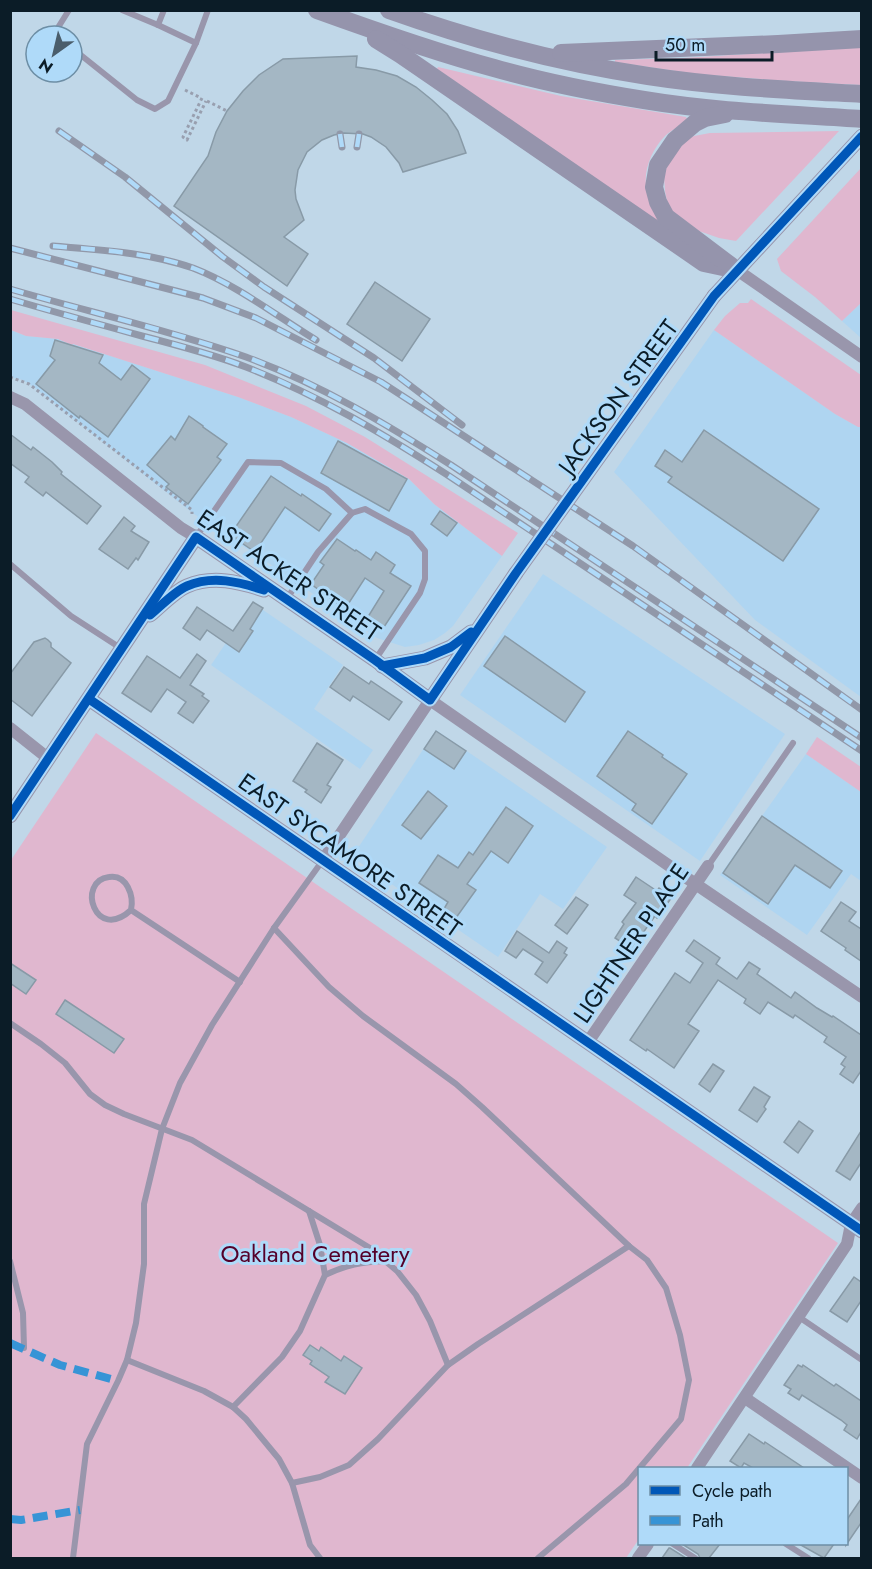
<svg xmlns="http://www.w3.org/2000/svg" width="872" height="1569" viewBox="0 0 872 1569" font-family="Jost,sans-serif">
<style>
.built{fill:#afd5f1}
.green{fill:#e0b7cf}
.building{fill:#a4b7c4;stroke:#889aa7;stroke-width:1.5}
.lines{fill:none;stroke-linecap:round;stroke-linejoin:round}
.path{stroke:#989faf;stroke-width:3;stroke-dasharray:3 3;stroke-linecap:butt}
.service{stroke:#9996ac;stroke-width:6}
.minor{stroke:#9996ac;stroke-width:12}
.tertiary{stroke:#9996ac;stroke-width:15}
.secondary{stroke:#9594ac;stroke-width:18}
.rail-casing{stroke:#9198a9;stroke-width:7}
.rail{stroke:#afdaf9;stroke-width:4.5;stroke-dasharray:14;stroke-linecap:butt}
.tertiary-bridge{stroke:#9996ac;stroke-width:15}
.quiet{stroke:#3794d6;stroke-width:8;stroke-dasharray:15 8;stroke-linecap:butt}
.cycleway-casing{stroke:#afdaf9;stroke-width:13}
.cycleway{stroke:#0057b8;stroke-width:9}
.labels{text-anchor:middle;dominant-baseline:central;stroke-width:6;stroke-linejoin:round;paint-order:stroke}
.street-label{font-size:24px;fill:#0b1c27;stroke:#afdaf9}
.park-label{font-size:24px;fill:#540029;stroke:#afdaf9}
</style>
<rect width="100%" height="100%" fill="#c0d7e8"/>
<g class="built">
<path d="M861,303V338L842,321Z"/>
<path d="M10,330L26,336L58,339L72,345L73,344L238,397L291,417L347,443L409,479L434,504L502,556L453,626L445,633L434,640L419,645L405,647L377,638L264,560L194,514L35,388L23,380L11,377Z"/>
<path d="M714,330L835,414L858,427H861V697L755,620L614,472Z"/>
<path d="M543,574L785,734L700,861L460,695Z"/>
<path d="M253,603L343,665L314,709L373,750L360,769L211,665Z"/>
<path d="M436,730L607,847L563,909L540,894L498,957L352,857Z"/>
<path d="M806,754L861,792V881L851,874L807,935L720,875Z"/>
</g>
<g class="green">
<path d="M861,47V85L786,81L696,74L615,62V60L683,58Z"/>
<path d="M438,67L561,96L686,117L687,119C682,126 671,130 665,136C653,148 644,168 646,184C648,195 657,210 661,220L659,223L437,69Z"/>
<path d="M839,131L736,241L719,238L699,231L672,211L667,201L665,191L664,176L669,159L688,139L694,136L710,133Z"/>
<path d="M861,168V303L842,321L815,297L781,271L777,259Z"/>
<path d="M751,299L861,375V427H858L835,414L714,330L725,316L740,303H748Z"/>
<path d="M11,310L205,365L306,406L365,437L518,533L502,556L434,504L409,479L347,443L291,417L238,397L73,344L72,345L58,339L26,336L11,330Z"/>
<path d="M96,733L838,1243L687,1468H640L639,1539L626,1558H11V860Z"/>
<path d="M817,737L861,767V792L806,754Z"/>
</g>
<g class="building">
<path d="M357,56L356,67L376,70L397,76L416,87L432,100L447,114L458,131L466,153L403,172L399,163L386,147L371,137L363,134L344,133L334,135L322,140L307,152L298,170L295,190L296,199L304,220L284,237L308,254L287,286L174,206L208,156L216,132L227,111L243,91L259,75L283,59Z"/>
<path d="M375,282L430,319L402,361L347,324Z"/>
<path d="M55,340L103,355L99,363L121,380L132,365L150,379L108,437L80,416L79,418L36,384L55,360L50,356Z"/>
<path d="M189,416L203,426V427L227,444L217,457L221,460L188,504L166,487L169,484L147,465L171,436L175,440Z"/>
<path d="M704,430L819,509L783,561L668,482L672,477L655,466L665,450L682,462Z"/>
<path d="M10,434L31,450L33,447L52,462L62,472L61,474L101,506L87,524L46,492L43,496L25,482L29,477L10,463Z"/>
<path d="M338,441L407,479L389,511L321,473Z"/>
<path d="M271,476L301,496L302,494L331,514L319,531L285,507L255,552L230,535Z"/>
<path d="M440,511L457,523L447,536L431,524Z"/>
<path d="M124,517L135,526L131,531L149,542L138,560L136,558L128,569L99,549Z"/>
<path d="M337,539L355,551L356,550L371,560L376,552L395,565L390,573L411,586L382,630L366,620L384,591L365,578L345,609L311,584L324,565L320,562Z"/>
<path d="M253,602L263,608L250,629L253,631L239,652L207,630L200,640L183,628L197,607L233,631Z"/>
<path d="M505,636L585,692L565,722L484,666Z"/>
<path d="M45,638L48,640L51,643V647L71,663L32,716L10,699V674L34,642Z"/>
<path d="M197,654L206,661L190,685L204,694L202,696L209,701L193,723L178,713L186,702L167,689L151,712L122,693L147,656L180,678Z"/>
<path d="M344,667L369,684L371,681L402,702L389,720L353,696L350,701L330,687Z"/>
<path d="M436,731L466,751L454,769L424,749Z"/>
<path d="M628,731L663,755L662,757L687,774L652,824L632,810L636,804L597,776Z"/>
<path d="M317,743L343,760L327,785L331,787L321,803L305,792L307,790L293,781Z"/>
<path d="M428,791L447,806L421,839L402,825Z"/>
<path d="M506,807L533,826L508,863L491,851L467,884L476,890L453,922L441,914L448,902L419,883L438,855L458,868L469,852L473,855Z"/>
<path d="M762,816L842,871L830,888L795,865L768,904L723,873Z"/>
<path d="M636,877L657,891L659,888L672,897L657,918L655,916L640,937L643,939L635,951L615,938L624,924L622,922L636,903L624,895Z"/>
<path d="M576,897L588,905L567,934L555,925Z"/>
<path d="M841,902L856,912L849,921L861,929V961L845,950L846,948L821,931Z"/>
<path d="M517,931L549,953L557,941L567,948L564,953L567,955L547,983L535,974L543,962L523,949L516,958L505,951Z"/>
<path d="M694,940L720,958L716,964L737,979L749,962L760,969L757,974L791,998L795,992L817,1008L832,1017L833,1016L861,1035V1071L853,1083L840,1074L845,1067L841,1064L846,1057L824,1042L827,1037L795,1015L793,1018L768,1002L760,1014L744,1003L746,999L718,980L688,1024L699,1031L674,1068L647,1049L646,1051L630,1040L675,973L690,983L703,963L686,951Z"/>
<path d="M10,963L36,980L26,994L10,983Z"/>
<path d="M65,1000L124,1039L114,1053L56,1014Z"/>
<path d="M713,1064L724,1071L710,1092L699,1084Z"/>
<path d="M754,1087L770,1097L764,1107L766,1109L757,1122L739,1110Z"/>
<path d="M799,1121L813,1131L798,1153L784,1142Z"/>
<path d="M861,1131V1163L850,1180L836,1171Z"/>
<path d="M854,1277L861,1282V1301L847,1322L830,1311Z"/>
<path d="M310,1345L319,1351L321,1347L341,1361L344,1356L362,1368L345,1394L325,1382L329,1377L310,1364L312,1361L303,1355Z"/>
<path d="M798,1365L802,1367L803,1365L834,1386L836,1384L861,1401V1432L857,1439L844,1430L847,1425L841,1420L802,1395L799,1400L788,1393L791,1389L784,1385Z"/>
<path d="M749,1434L764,1444L765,1442L804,1468H753L744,1463L741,1468L730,1461Z"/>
<path d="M861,1499V1523L846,1545V1521Z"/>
<path d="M682,1544H720L709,1558H700L698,1554Z"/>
<path d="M799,1544H834L824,1558Z"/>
<path d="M669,1548H670L686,1558H662Z"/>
</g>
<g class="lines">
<g class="path">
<path d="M185,90L201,98"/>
<path d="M202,98L183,137L187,140L206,101"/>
<path d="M207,101L227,111"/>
<path d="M10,377L29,384L192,510V514"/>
</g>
<g class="service">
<path d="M122,10L158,25L196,43"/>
<path d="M158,25L164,10"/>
<path d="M57,36L54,34L69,10"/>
<path d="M72,48L137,100L155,109L168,101L196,43L208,10"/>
<path d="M196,537L248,462L281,463L326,489L352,513"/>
<path d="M10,564L71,616L122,649"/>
<path d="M286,600L318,552L352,513L365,509L411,534L425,551V579L420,593L375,660"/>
<path d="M708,866L793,743"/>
<path d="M131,910C95,943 76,881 109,877C127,874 134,896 131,910L240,982"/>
<path d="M274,928L329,987L363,1016L456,1084L482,1107L629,1246L647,1260L666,1288L680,1335L689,1380L681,1419L626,1484L538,1558"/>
<path d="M10,1023L41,1044L65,1063L90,1094L105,1105L124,1114L192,1140L370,1248L397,1271L416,1295L430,1321L448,1365"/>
<path d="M10,1261L23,1313L24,1348"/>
<path d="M325,1275C346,1265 362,1262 385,1261"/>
<path d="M799,1317L862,1360"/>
<path d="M127,1360L204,1391L233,1407L246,1419L279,1459L292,1483L310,1545L320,1558"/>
<path d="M233,1407L282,1357L300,1331L325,1275L320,1245L309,1211"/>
<path d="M292,1483L320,1477L349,1465L378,1439L448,1365L478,1344L629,1246"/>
<path d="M673,1544L695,1558"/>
<path d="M786,1544L808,1558"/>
<path d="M73,1558L87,1444L118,1381L127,1360L136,1323L144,1264V1204L162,1129L180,1083L212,1025L274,928L323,860"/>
</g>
<g class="minor">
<path d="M737,270L862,357"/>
<path d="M10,397L25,404L181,528L196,537"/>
<path d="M10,728L49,759"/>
<path d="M323,860L430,700L697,885L862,997"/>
<path d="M588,1042L708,866"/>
<path d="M745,1398L862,1478"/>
<path d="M697,1468L847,1244L851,1224L862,1208"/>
<path d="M638,1558L648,1544"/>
</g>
<g class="tertiary">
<path d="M714,296L862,136"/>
<path d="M150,615C161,606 175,591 187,586C213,575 239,582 264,590"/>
<path d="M382,666L425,658L451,647L471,632"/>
<path d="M89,699L862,1231"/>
<path d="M10,816L196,537L375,660L430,700L516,573"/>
</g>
<g class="secondary">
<path d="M317,10C375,31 434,52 494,68C543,82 594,92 644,100C716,112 789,114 862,119"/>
<path d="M389,10C473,40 560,63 648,76C719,87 791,90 862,94"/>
<path d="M376,39L400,54L704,263L737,270"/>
<path d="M561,53L778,44L862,39"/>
<path d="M725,114L705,118L695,123L675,140L658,165L654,187L658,202L666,217L731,266"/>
</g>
<defs>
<g id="rail">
<path d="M59,131L125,177L223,257L264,287L374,358L462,425"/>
<path d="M340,134L342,147"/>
<path d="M357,147L359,134"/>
<path d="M53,246C100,250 147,252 193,268C235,284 277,316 316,340"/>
<path d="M10,248L203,298L256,318L381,382L633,546L862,710"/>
<path d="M10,289C89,312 169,330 246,357C320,384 386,424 451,465L862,738"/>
<path d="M10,299C54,312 98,324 142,336C177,345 212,354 246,367C318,395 382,433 446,474L862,751"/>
</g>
</defs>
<use href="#rail" class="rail-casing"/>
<use href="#rail" class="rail"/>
<path class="tertiary-bridge" d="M516,573L714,296"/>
<g class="quiet">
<path d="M10,1343L60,1365L118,1381"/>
<path d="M10,1519L21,1520L80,1510"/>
</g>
<defs>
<g id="cycleway">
<path d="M150,615C161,606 175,591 187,586C213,575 239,582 264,590"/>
<path d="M382,666L425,658L451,647L471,632"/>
<path d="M89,699L862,1231"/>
<path d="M10,816L196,537L375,660L430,700L516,573L714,296L862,136"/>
</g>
</defs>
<use href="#cycleway" class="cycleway-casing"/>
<use href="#cycleway" class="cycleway"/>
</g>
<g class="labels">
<g class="street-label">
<text transform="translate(618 397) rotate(-54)">JACKSON STREET</text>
<text transform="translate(289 575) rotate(34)">EAST ACKER STREET</text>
<text transform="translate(350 855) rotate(35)">EAST SYCAMORE STREET</text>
<text transform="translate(631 943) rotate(-56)">LIGHTNER PLACE</text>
</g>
<g class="park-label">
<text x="315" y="1253">Oakland Cemetery</text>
</g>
</g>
<rect width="872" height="1569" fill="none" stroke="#0b1c27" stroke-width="24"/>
<rect x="638" y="1467" width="210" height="78" fill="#afdaf9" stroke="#6d8ea5" stroke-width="1.5"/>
<rect x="650" y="1486" width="30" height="9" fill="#0057b8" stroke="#6d8ea5" stroke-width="1.5"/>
<text x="692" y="1497" font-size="18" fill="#0b1c27">Cycle path</text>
<rect x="650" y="1516" width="30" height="9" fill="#3794d6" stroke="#6d8ea5" stroke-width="1.5"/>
<text x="692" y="1527" font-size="18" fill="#0b1c27">Path</text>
<g transform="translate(54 54) rotate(214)"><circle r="28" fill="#afdaf9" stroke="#6d8ea5" stroke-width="1.5"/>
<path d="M0-4.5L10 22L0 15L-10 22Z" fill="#4a5d6b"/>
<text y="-9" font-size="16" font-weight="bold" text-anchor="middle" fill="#0b1c27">N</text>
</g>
<path d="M656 51v9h116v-9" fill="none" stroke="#0b1c27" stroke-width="3"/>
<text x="665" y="51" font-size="18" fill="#0b1c27" stroke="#afdaf9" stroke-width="4.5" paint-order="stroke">50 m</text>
</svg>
